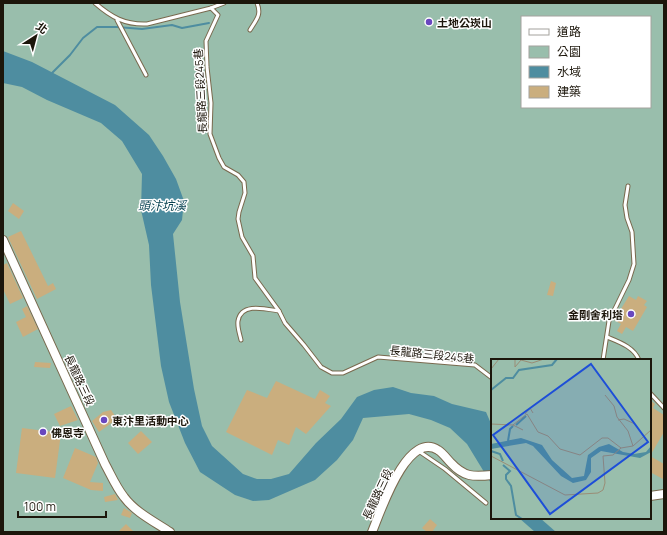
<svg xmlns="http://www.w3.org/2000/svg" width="667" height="535" viewBox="0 0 667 535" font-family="Manrope,'Noto Sans TC',sans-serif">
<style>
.green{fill:#99beac;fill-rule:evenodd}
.water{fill:#4e8da0}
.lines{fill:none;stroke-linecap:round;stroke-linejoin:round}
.stream{stroke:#4e8da0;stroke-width:2}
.building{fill:#caae7e}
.lane-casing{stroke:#79694e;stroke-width:5}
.secondary-casing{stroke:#79694e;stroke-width:10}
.lane{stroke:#fff;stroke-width:3}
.secondary{stroke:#fff;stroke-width:8}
.poi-dot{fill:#6947bf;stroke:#fff;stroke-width:1.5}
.labels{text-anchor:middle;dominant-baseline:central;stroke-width:3;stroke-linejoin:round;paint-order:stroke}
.poi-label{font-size:11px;font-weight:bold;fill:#1c160b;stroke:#fff;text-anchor:start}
.street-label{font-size:11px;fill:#1c160b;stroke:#fff}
.water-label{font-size:12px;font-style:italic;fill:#084251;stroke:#fff}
.inset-river{fill:none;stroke:#4e8da0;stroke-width:2}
.inset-road{fill:none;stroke:#9a8d76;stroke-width:1}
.view{fill:#1d4ed8;fill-opacity:0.15;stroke:#1d4ed8;stroke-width:2}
.inset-edge{fill:none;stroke:#1c160b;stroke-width:2}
</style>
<rect width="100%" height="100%" fill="#eedcbd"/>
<path class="green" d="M3,3H664V532H3ZM522,17H650V107H522ZM492,360H650V518H492Z"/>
<g class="water">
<path d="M3,51L32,62L115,105L149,135L163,156L176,179L184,201L182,220L173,234L180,302L194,389L202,426L212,446L243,474L257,479H271L289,474L316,443L341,419L357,397L374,390L393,387L411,393L434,396L452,404L486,412L492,426V485L467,444L450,428L431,420L409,414L363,418L353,440L337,460L315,480L269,500L253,501L235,495L200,472L185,443L169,402L161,366L151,285L149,245L141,210L142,174L122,141L101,123L47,100L22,87L3,83Z"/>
<path d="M519,518H540L556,532H535Z"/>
</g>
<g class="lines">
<path class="stream" d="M51,74L70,55L83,38L97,27H117L142,29L172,25L182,28L209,23"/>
</g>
<g class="building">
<path d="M13,203L24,211L19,219L8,211Z"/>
<path d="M21,231L48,286L53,283L56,289L37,299L8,237Z"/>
<path d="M7,263L23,298L10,304L3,289V265Z"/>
<path d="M551,281L556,283L553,296L547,295Z"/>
<path d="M629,296L636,300L638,296L647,301L644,305L647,307L633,331L626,327L622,334L617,331L621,324L614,320Z"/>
<path d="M27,306L38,329L23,337L16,322L26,317L22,309Z"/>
<path d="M35,362L51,363L50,368L34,367Z"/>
<path d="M276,381L315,399L320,390L330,396L325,403L331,406L306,434L296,427L289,445L278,440L272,455L226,432L247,390L267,398Z"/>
<path d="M650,400L655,404L653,408L664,415V432L650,456L664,464V476L663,479L650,472Z"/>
<path d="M71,406L78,420L60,426L54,414Z"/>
<path d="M111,410L117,419L99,432L92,421L103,412Z"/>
<path d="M22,428L61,433L55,478L16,473Z"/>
<path d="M141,431L152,442L138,454L128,443Z"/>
<path d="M75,448L96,457L98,463L90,482L103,483V491L91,490L63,478Z"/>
<path d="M115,494L118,500L105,502L104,497Z"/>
<path d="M124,508L132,513L130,518L121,515Z"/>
<path d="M430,519L437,525L432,532H427L422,528Z"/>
<path d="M126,524L134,532H118Z"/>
</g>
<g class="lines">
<defs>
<g id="lane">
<path d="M95,3C111,17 125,25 147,24L211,8L218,15L206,41L207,67L211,103L210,134L219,158L224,167L238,175L244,182L245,193L239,212L238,219L242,237L253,256L255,278L279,311L285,323L304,345L321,367L332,373H343L378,357L475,365L492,378"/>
<path d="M211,8L224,3"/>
<path d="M117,20L146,75"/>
<path d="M250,30C256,20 262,15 257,3"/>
<path d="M607,337C619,342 634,347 639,360"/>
<path d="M241,340C240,335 237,327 238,321C241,302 266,309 279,311"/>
<path d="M603,360L609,321L629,280L634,264L632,232L627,218L625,205L628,186"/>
<path d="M650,393L664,408"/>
<path d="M420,452L445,469L486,503"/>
</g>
<g id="secondary">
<path d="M3,240L105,464C111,475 116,487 124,497C135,512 155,522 170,532"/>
<path d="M650,496L664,494"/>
<path d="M372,532C380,513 407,430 438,450C443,453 447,459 451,463C464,477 473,477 492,475"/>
</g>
</defs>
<use href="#lane" class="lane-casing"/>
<use href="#secondary" class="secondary-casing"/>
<use href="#lane" class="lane"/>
<use href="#secondary" class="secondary"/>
</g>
<g class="poi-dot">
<circle cx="429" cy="22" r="4"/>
<circle cx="631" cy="314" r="4"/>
<circle cx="104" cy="420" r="4"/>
<circle cx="43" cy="432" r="4"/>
</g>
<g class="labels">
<g class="poi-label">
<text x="437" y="22">土地公崁山</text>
<text x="623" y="314" text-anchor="end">金剛舍利塔</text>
<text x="112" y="420">東汴里活動中心</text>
<text x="51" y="432">佛恩寺</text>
</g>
<g class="street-label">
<text transform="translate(200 91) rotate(-93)">長龍路三段245巷</text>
<text transform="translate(432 354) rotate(6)">長龍路三段245巷</text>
<text transform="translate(80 380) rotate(65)">長龍路三段</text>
<text transform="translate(377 494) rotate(-65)">長龍路三段</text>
</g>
<g class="water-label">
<text x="162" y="205">頭汴坑溪</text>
</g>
</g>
<g transform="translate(491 359)">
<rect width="160" height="160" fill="#eedcbd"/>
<path d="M0,0H160V160H0Z" fill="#99beac"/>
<path d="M30,79L51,86L61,101L81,119L93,117L97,96L108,88L118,85L132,93L143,95L155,93L160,87V93L149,99L110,92L100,99V113L95,121L82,124L70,117L42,87L35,84L0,90V85Z" fill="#4e8da0"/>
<path class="inset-river" d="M0,31L15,19H22L28,11L61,6L66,0M25,66L35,57M17,82L19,70L22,67M0,92L9,95L12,102M12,106L19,112L15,116V120L20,127L25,156L31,160"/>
<path class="inset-road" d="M24,0V8L30,1L41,4L53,0M0,10L8,0M114,36L123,47L126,58L137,72L142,87M34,55L39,49L42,54M127,61L133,60L144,65M0,65L22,66L32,71M22,66L36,55L47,73L57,77L69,90L89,96L111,79H117L130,89M0,97L74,136L107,134L112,131L114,124L112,97L122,96L130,89L142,87L160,71"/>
<path class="view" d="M100,5L157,83L59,155L2,76Z"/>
<rect width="160" height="160" class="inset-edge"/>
</g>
<rect width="667" height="535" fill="none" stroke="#1c160b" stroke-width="8"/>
<rect x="521" y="16" width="130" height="92" fill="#ffffff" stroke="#a4a29d"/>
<rect x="529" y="29" width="20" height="6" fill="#ffffff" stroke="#a4a29d"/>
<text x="557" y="36" font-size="12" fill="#1c160b">道路</text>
<rect x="529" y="46" width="20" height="12" fill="#99beac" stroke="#a4a29d"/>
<text x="557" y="56" font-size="12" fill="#1c160b">公園</text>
<rect x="529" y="66" width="20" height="12" fill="#4e8da0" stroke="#a4a29d"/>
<text x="557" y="76" font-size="12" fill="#1c160b">水域</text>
<rect x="529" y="86" width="20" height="12" fill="#caae7e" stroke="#a4a29d"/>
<text x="557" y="96" font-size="12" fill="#1c160b">建築</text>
<g transform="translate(36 36) rotate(36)" stroke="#ffffff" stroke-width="3" paint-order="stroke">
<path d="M0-3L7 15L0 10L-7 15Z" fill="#1c160b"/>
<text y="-6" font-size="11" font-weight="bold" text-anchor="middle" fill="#1c160b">北</text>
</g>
<path d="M18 511v6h88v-6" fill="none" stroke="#1c160b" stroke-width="2"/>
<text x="24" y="511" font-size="12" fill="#1c160b" stroke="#ffffff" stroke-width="3" paint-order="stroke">100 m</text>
</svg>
